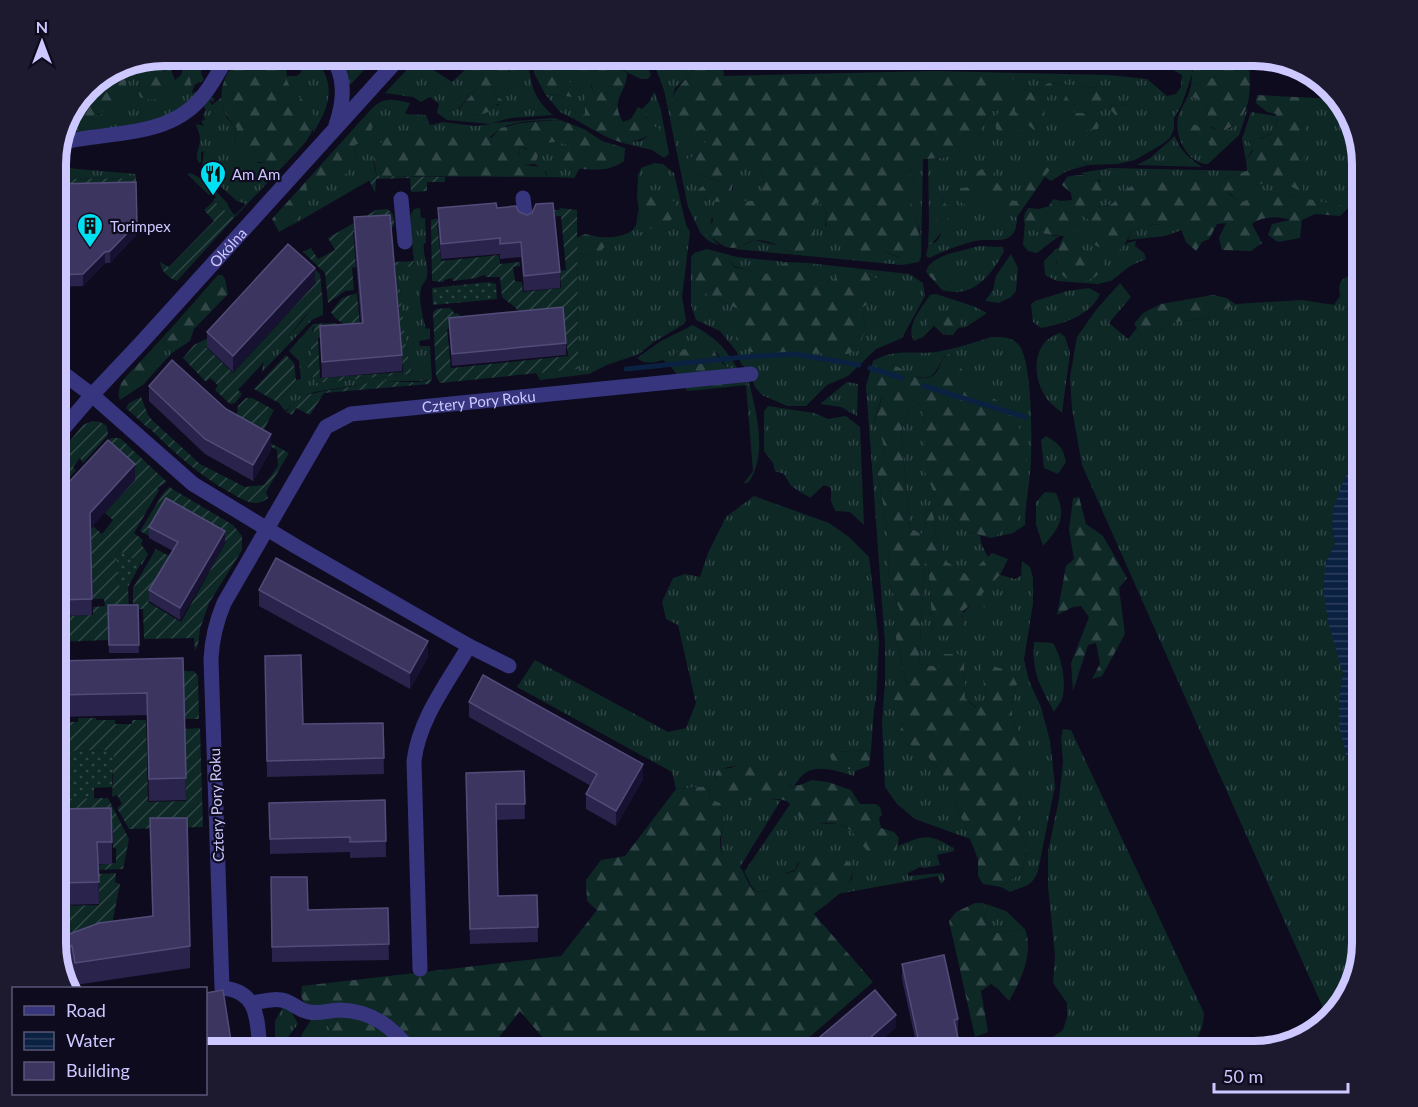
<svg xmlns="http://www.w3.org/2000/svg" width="1418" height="1107" viewBox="0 0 1418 1107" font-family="Lato,sans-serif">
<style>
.grass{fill:url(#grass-tufts)}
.forest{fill:url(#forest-firs)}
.park{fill:url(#park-dots)}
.garden{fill:url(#garden-furrows)}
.water{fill:url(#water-rules)}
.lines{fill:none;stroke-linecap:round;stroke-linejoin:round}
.stream{stroke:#0b2142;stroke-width:5}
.minor{stroke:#36357e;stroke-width:15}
.wall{fill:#2a234c}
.shaded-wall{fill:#181232}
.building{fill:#3c3560;stroke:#524c79;stroke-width:1.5}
.labels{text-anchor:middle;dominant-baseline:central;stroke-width:4.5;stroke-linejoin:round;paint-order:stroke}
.poi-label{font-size:15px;fill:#cdc8ff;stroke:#0e0b1e;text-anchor:start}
.street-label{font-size:15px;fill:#cdc8ff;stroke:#0e0b1e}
.rim{fill:none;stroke:#cdc8ff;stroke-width:8}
</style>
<defs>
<pattern id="grass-tufts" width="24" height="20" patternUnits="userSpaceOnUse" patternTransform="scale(1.5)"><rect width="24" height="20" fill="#0e2826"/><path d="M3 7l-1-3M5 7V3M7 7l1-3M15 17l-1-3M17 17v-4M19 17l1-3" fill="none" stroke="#304647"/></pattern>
<pattern id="forest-firs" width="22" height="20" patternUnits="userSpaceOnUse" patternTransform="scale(1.5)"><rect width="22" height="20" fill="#0e2826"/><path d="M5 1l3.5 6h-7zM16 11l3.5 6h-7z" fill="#304647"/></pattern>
<pattern id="park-dots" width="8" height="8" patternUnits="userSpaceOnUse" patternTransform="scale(1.5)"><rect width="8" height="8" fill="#0e2826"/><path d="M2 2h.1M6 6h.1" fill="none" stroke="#304647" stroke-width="1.8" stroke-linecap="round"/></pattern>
<pattern id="garden-furrows" width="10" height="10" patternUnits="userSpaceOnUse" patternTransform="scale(1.5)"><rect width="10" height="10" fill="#0e2826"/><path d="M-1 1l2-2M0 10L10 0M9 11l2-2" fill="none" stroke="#304647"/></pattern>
<pattern id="water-rules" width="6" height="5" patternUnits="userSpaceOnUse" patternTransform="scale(1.5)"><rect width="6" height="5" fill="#0b2142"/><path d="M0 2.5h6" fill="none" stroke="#2d405e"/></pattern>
</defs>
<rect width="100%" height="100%" fill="#0e0b1e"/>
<g class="grass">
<path d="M292,56L311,61L314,58L311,56H313C337,84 331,104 313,133C313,125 315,115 310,108C302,97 287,92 287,76H296L300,74L302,69Z"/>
<path d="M340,56H377L350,85L346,65Z"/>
<path d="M434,56H484L482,83L458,109C486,124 483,104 507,104L496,96L493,88L503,76L515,66L514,56H527C531,81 531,97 553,115L511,118L492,123L554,118L560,120C543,121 518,119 502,128C496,131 486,141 478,146L418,136L402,131C380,144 367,148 377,176L289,227L303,210L306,185L356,160L355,145L372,124L365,116C380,98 387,97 410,103L405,114L426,115L430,125L443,122L475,126L491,124L447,120L437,113L439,104L430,97L421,102L413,97L385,93L417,59L452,82L464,71L454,61L449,65Z"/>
<path d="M531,56H643L651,75L648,79H641L612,65L591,85L593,91L585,114L574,119L560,112L545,94L572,97L548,73H534Z"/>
<path d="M651,56H687V67L692,73L675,88L670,108L702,128L707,137C704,150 699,154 687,159L691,172L724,183L695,206L706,198L712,199L733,190C733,177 733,167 746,161L761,169L764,179L760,198L751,201L730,202L712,216L709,235L719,245L710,242L701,234L688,207L664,90Z"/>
<path d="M1172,56H1192V74L1182,104L1174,118V129L1170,138L1161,145L1135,160L1118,164L1088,165L1067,171L1051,181L1045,177L1050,168L1018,173L1025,190L1016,202H1010C1005,190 998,187 993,176L978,192L1005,207L1007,214L1017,217C1017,249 993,237 975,241C959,245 944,251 929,258L926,256L928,246C931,244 935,243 937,241C946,230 946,207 942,195L936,223H929L928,159C951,159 964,150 981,136L980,128L991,111L1001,110L1022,119L1015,112L1017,103L1029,99L1045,117L1043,105L1048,95L1062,91L1067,94L1077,128L1084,137L1073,113V106L1080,100L1107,106L1115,115L1133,104L1110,106L1099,88L1048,83L1033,93L1023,88H1004L1018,73L1109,75L1147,79L1167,96L1176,94L1181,87L1182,75L1173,70Z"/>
<path d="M1194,56H1231L1230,64L1215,77L1191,86Z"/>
<path d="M198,65L202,66L201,73L204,80C197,85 195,80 192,93L198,91L199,95L165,118L93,132L91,118L93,115H101L93,104L91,93L85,91L91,84L100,95L126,88V80L131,74L137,71L141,78L138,91L169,87L190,79L192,69Z"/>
<path d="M654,91L661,110L669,154L664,158L652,150L623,143L640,141L653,134L646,124L647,111L642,109L650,101Z"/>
<path d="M1188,96C1207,101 1212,108 1204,126L1194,125L1185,127H1210L1221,132L1231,128L1248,109L1239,135L1208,164C1187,164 1174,136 1178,117C1180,110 1185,103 1188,96Z"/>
<path d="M210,97L214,98V102L209,100L212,105L222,97C222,111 225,119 237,128L234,145L259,163L289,160L234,218L213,200L216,197L213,193L209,195L188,175L189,173C198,174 221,195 227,203C230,208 230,211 235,215L246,204L237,201L203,171L202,168L204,151L201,152V162L199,163C194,154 200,148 200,139C200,133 197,129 196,124L204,126L201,121L205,120L203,115L206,110L203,105Z"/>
<path d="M1337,99L1351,115L1362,163V210L1266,191L1240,203L1228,192L1276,180L1305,109Z"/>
<path d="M1251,112L1276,116L1277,132L1258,139L1246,161L1242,139Z"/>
<path d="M1175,136C1179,150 1190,159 1202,167L1137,165L1150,158Z"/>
<path d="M556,142L571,145V167L580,168L574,178L547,177L546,172L535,164L523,165C518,158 518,154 520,146L539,157V149L544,143Z"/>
<path d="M919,159H923L921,257L919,262L902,265L734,249L755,240L780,246L793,253L810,206L819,202L827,211L825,226L900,258L920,232L910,199L919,191L909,172Z"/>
<path d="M654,163L663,164L674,173L686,225L690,232L682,297L686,320L684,324L654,342L639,354L607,365L589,374L540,380L536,373L578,368L577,253L591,255L605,246L599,237C610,238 631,237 636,225C637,220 638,214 638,209L640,219L637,226L655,225L661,237L645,191L637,197L638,175L641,168Z"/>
<path d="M56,167L136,174V178L56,179Z"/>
<path d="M1110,168L1248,171L1220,180L1192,181L1119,194C1113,205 1108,206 1096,208L1092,203L1101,181L1080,173Z"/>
<path d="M420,208L421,218H425L426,242L424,244C422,255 429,263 427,276C427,280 423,283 421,288C418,299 423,318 426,329L430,328V339L419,341L420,346H430L432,379L420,381H384L314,392L297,401L285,411L279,403L296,380L301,379L299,361L289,351L313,324L311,358L308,366L317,383L412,374L408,355L414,348L413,343L406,349L405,347L400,289L396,275L398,268L410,266L414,264L410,216L414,209Z"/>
<path d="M1078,213L1096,224V230L1126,245L1127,243L1136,241L1135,246L1144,253L1146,259L1130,266L1111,281L1098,284L1057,281L1045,275L1044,261L1058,247L1056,264L1086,252L1074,244V219Z"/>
<path d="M1025,221C1030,231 1048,236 1059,236L1037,253L1028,251L1023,245Z"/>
<path d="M1169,223L1180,225L1182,230L1165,236L1128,240L1131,231L1145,226Z"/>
<path d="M979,246L1003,247L1004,251C991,276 973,299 942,290L956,277L945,267L934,275L926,272C930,254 964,251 979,246Z"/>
<path d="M707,249L737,257L786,262L766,275L734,266L728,259L701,254L697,289L738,309V321L749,352H771L866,330L861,308L831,282L818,280L808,263L909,274L923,283L925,296L902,338L876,349L848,376L827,385L806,406H787L762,395L755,387L749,371L741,364L737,352L720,331L696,320L691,305V257L694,253Z"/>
<path d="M1011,254L1018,268L1016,291L1011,297L999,303L985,301L993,290L996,276Z"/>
<path d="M1362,268V457L1352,464L1342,484L1332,526L1335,544L1326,562L1337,648L1343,673L1339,700L1347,759L1362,781V944L1340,1010L1328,1019L1082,465L1072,409L1070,377L1077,337L1096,310L1120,283L1131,297L1109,323L1128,339L1137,328L1139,339L1155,334L1170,323L1212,317L1235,304L1302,300L1334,305L1340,296C1336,274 1349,280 1362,268Z"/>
<path d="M1089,288L1100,294C1090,316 1063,324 1041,328L1033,322L1031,304L1035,301L1067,291Z"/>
<path d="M936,294L973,306L987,313L966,327L958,328L961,316L954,313L927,327L941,324L946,327L944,335L934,326L923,337L914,341C905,327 922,307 930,295Z"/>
<path d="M323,303V315L313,319L262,372L264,360L269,354L286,340L311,310Z"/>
<path d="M174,325V332L163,342L172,353L158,368L150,362L141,361Z"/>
<path d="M693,325C718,340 724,346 739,371L727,367L717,353L693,346L679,351L672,357L696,385L710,389L687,391L673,369L663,360C653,363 646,365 637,358L661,341Z"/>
<path d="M1060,333L1065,337L1070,353L1062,413C1057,408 1049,403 1045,396C1032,375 1032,341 1060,333Z"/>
<path d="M991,337C1001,337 1009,336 1017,343C1032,354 1032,435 1031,456C1031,479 1025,501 1025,525L1013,533L991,538L1015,523L1009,407L979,390L949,354C942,357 941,363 937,369C927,388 905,371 892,364L874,422C885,442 888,452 877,473L884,508L889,548L888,581L900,610L893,626L907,684L906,718L899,733L906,744L922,749L946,780L970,839L915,819L897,804L885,787L882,721L885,683V644L866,386L873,361C897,347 916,356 941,351C958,348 975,342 991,337Z"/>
<path d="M748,379C756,410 768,453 749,482L743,484L753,471L746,385Z"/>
<path d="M847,382L858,384L857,416L841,407L820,404Z"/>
<path d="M919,402L925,422V471L934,493L963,530L980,535L981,543L988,557L969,575L947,563L936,535L933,511L927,509L925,528L922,534L910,528L901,432L909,410Z"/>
<path d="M768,406L814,413L828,419L846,416L860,427L864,525L850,512L835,511L831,501V488L824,485L810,498L791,486L784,474L775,471L773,463L764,451V411Z"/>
<path d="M1046,436C1059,444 1063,447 1066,462L1058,474L1044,468L1041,440Z"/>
<path d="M1045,492L1056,493C1067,517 1059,529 1043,546L1036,524V502Z"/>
<path d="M754,496L829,523L849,537L869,557L879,642L876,700L874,709L871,750L834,752L835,765L855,771L854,776C840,772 817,763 804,774C801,776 797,782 794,786C783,786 785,775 780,768C773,765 769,768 762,768C748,767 719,761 715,778L770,799L781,800L740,867C735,863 728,862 724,856C716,845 726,823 722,808L710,799L709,786L676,789L672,772L517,687L535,660L668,732L686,728L696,703L678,625L666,619L662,602L673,578L685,574L700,577L708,553L726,517Z"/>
<path d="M1022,561L1030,567L1033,578V604L1024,659L1029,681L1041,707L1050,741L1055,786L1038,871C1031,888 1025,885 1010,892L1001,887L1021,873L1027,852L1016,816L1020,790L1018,729L1012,717V704L1017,683L982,676L987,699L977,708L965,698L964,660L939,667L919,664L924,563H928L933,631L962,630L963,613L1000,575L1015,579L1021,576Z"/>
<path d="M1034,642L1053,643C1061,656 1066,679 1063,695C1062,701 1057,707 1054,712C1040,685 1032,674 1034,642Z"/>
<path d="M1063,729L1071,730L1204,1013C1204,1029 1197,1039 1187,1051H1044L1047,1041L1063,1030L1067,1017V1003L1053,983L1055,956L1048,886V852L1059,799L1063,762L1061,738Z"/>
<path d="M791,803L815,823L838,824L849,829L879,856L895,852L898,846C925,835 928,833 954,848V851L937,855L940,865L924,868L920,867L908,873V876L943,873L945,880L941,884L938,876L837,894L852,879L853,870L844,858L837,853L798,863L795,870L780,875L773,880L768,890C752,897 751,882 744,872Z"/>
<path d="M983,903L1006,911L1025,929L997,933L985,919Z"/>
<path d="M283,1007L291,1011L298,1024L288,1037L289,1051H275V1021Z"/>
<path d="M335,1015L326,1040L327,1051H299L302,1034L311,1020Z"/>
</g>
<g class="forest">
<path d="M164,56C172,61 170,71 175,80L181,75L185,62L182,56H210L213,59L220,56L219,59C212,63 207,67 198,65L192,69L190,79L192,87L185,93L176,91L169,87C160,99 155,103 140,97L138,91L141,78L136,71L126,80V88L134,98L130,105C119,108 112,109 101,105L100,95L91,84L92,83Z"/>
<path d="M245,56H285C288,65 285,75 288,83C293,95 303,98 310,108C324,127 301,147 289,160C266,163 250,167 234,145L237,128C212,108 219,71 245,56Z"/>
<path d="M484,56H514L515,66L503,76L502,84L493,88L496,96L508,104L506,107L497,104C486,118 472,116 458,110L482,83Z"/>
<path d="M687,56H722L724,76L935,71L1018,73L1005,88H1023L1033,93L1048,83L1099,88L1110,96V106L1133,104L1134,111L1129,115H1115L1107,106L1101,111L1086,108L1085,103L1080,100L1073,106L1074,113H1082L1100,120L1098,129L1087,130L1084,137H1078L1077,128L1066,121L1061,105L1067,94L1062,91L1055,95H1048C1042,106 1046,114 1044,126L1034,130L1026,123V111L1032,102L1029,99L1025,104L1017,103L1015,111L1022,119L1020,130L1005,134L996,129L995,118L1000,110L991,111L980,128L981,136C957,155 950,159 919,159L909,172L919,191L910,199C916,220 927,240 909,258H901L882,250C874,254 868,252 859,251C832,248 823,238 827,211L819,202L811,206L806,216L815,224V231L809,248L793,253C782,247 764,237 751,241C746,243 739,248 733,248C720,248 715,236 703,234L704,227L710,226L713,220L712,216L704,218V213L730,202L751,201L759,198L764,179L761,169L746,162C730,168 735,186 729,200L717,202L706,198L694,206L691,202C699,184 704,185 722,182L691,172L687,167V159C699,154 704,150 707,137L702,129L689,138L674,131C666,102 671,93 692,73L687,67Z"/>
<path d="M1231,56H1239L1249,59C1250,89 1255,119 1221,132L1220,143L1215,149H1211L1208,140L1215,128L1210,127L1205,134L1194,135L1185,127L1186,121L1194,125L1204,126C1212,108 1207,101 1188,96L1191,86L1215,77L1230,64Z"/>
<path d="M612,65L627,73C627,94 609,98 623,122L631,119L638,107L647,111L646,124L659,128V135C649,133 638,142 627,143C615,144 586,125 574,119L585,114V98L593,91L590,77L603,67Z"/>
<path d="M534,73C554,73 559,72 575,86L572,97L545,94Z"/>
<path d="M85,91L91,93L94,99L93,104L101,109L103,114L93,115L91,118L94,124L93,132L81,133L64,126L66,116Z"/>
<path d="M1257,95L1337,99L1305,109L1303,192L1276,180L1228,193L1240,203L1266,191L1349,207L1340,216L1315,214L1302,220L1300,238L1278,242L1268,235L1272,224L1290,220C1280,216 1261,216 1252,224L1262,243L1251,251L1222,250L1219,238L1226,223L1217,224L1209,239L1202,242L1196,251L1186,242L1180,225C1163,222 1147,225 1131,231C1121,257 1114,255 1091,243L1087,234L1096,230V224L1078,213L1074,219V244L1086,252L1103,254C1113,293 1032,293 1064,236C1050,235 1011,232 1028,208L1039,209L1049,206L1053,199L1061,201L1072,200L1071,193L1062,185L1067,177C1080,173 1095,174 1104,186L1103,195L1093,203L1096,208L1108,206L1114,202L1119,194L1132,186L1159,181L1220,180L1247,171L1246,161L1253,151L1248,144L1249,137L1259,139L1277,132L1276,114L1267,112L1256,103Z"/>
<path d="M365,116L372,124C370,135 365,141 355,145L356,160L347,173L320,187L306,185C307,189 309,196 308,200C306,213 290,227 279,232L272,219Z"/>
<path d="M560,120L584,129L602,141L625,148L624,161C606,175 578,169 557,164L553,156L562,149L570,152L571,146L556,142L544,143C539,149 540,156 535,162L523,160L527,149L520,146L518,154L523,165L543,167L547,177L377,176L373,156L377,146L393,132L402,131L418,136L432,131L442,140L447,133L459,130L465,142L478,146L481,132L491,138L501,128L520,123Z"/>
<path d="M988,165L995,167L993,176C998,186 1005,190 1009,200L1016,201L1024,190L1018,172L1021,168L1036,166L1051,168L1017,217L1007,214L1004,207L994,209L987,204L978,192L976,201L969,207L959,201L960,188L974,187V174Z"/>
<path d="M659,190L676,203C677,214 675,219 664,224L668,232L661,237L657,235L655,226L645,232H638L637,226L640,219L637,197L645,191Z"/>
<path d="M934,194L941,195L945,204L949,207L951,215L947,219L948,227C939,232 937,241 928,246L929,223L936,222V213L931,204Z"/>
<path d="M585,234L599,237L605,246L600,253L591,255L577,253V238Z"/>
<path d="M715,253L728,259L734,267L766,274L786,262L808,263L818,279L830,282C850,268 861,264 880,282L875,300L861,308L866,330L857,350L847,354L749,352L736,339L738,309L697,289L693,277L699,268L701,254Z"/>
<path d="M955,266L956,277L942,290L926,272L934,274L945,267Z"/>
<path d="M218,275H222L225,279L228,294L194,329L190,341L172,353L163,342L174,332V325Z"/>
<path d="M1213,295L1227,298L1235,304L1212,317L1170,323L1155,334L1150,350L1139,339L1137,328L1134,324L1143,313L1161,304Z"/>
<path d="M954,312L962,317L958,328L953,335H944L946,327L941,324L926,327L927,323L936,315L944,316Z"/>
<path d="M693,346C720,347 711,353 726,366C732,371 739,371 748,379L746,385L710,389L696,385L677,372L672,357L679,351Z"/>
<path d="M949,354L979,390L1009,407L1027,444L1025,499L1015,523L991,538L963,530L934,493L925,471V422L919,402L909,410L901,432L910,528L922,534L925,528L927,509L933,511L936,535L947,562L968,575L992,553L1008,559L1000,575L982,594L985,616L977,618L969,606L963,611L962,630L945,636L933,632L928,563L924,564L919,664L939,667L944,654H958L964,660L965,698L976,708L987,699L982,676V663L1010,671L1017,684L1012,704V717L1018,729L1029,777L1020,790L1016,816L1027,852L1021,873L1001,887L983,884L978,876V859L946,780L922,749L906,744L899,733L906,718V701L894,700V689L907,683L893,626L900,610L888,581L889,548L884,508L877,473C888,452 885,442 874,423L882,398L875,383L879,364C884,364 889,364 894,365C906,370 922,386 935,374C941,368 940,358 949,354Z"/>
<path d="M141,361L150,362L158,368L144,384L120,400C114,384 131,372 141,361Z"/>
<path d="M1079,497L1086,524L1103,536L1127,578L1119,588L1125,634L1102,676L1092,679L1100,664L1096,643L1088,645L1073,691L1071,663L1089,617L1081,606L1073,607L1057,615L1066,566L1074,559L1069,530L1073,498Z"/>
<path d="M871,750L869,766L855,771L835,765L830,755L834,752Z"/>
<path d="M775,765L780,768L786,782L790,786L800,785L812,780L828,782L851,790L860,804H875L880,807L882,815L879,818L881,828L894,832L899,838L896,852L887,856L871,855C856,840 854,824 829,823C821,822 813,825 806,821C793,816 797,801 778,799C758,797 732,809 719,785C716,780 713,773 720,769C723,768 726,769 729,768C732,768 735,766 738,766C751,764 762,770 775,765Z"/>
<path d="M709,786L710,799L720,803C728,819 719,831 720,846C722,860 731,858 739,866C745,872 748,886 754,890C759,893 764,892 768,890L773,880L780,875L795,871L802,857C823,847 841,846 853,870C851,890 828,902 814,914L873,982L797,1048V1051H554L520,1011L488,1051H327L326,1040L335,1015L306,1006L301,996L302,986L561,956L597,910L587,901L586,880L601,860L625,856L676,789Z"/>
<path d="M975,903H983L985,919L997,933L1025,929C1034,954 1021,980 1009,1001L998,989L991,984L981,991L988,1032L975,1037L949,921L956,912Z"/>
</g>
<g class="park">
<path d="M489,282L496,284L497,299L433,305L432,288Z"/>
<path d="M116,549L141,563L128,587H118Z"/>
<path d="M114,750V774H112V787L94,788V799L64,800L63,751Z"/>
</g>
<g class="garden">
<path d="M377,176L445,177V182H427V191L411,192L410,178L376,179L375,193L369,180Z"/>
<path d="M136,178V190L56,192V179Z"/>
<path d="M214,201L234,218L177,281C167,277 162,272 160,262L169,267L214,221L204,210Z"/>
<path d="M560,208L577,210L578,369L440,383L436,376L433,313L436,309L450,308L455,314L457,313L469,323L470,326L447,329L451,368L568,356L563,318L523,314L502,297L500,277H486L485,275L478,277L477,278L453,281L452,278L444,280V282L432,281L431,220L439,218L457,221L437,223L441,261L499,255L500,264L520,262V266L513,267L515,281L522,282L523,292L561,288L560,271L566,270L561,216L533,218L552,210H559Z"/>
<path d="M387,209C394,213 394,218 394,226L390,229L353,232L356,267L352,268L354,290L345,291L328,303L325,273L303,252L311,248L318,259L335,250L328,238L376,210Z"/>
<path d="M295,252L320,274L323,303L311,310L303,318L286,340L269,354L262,364L238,390L242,394L235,403L230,404L215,390L218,385L210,378L206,382L183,358L194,345L216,334L239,312L206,347L233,373L316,283L289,257Z"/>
<path d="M414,261L412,266L398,268L396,275L400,289L406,349L413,343L414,348L408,356L412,374L317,383L308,370V366L311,358V337L314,330L313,324L335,323L355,336L318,338L320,378L403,372L395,262Z"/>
<path d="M357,293L361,335L335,318L331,312L342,298Z"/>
<path d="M286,355L294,363L296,380L279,403L254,389Z"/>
<path d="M432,379L429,384L324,393L310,415L296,408L292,415L286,412C302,390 325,392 349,387C361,385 374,381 386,381C400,381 418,385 432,379Z"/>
<path d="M141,397L148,415L153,421L200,464L245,487L264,485L278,466L277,450L266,444H272L289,453L266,492L268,498C264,501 260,503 255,503C246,503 237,496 229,492C199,475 176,454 151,430L152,429H149L126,408L129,403Z"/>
<path d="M246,398H252L274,410L258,441L237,416L238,406Z"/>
<path d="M92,421L100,422L107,426L108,435L83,463L80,458L73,467L76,470L56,493V458L83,425Z"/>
<path d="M111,438H120L167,482L157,488L159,490L134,533L143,540L141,544L148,554L141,566V563L116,549L118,586L128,587L129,612L108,613L109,640L56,642V616L93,615V607L105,606L104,599H93L91,530L93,526L102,534L113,520L105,513L135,479L108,454L91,461Z"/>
<path d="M169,487L233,525L242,536V550L209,603L200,629L198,645L195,651L194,638L144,639L143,609H133V588L156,549L173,558L148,602L181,622L226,542L166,507L149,536L140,531L162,495Z"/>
<path d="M194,671L198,676L199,719H185L183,679L114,673Z"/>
<path d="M56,717L57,722H78V718H96V720H115V724H132V720H146L148,802L186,801L185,729L200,728L203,827L129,829L117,808L122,804L117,795L112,797L114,750L63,751L64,799L108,798L129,839L123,869L95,870V865L116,863V848H113V829L59,831L61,906L99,905V874L116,873L115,882L120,884L112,924L56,943Z"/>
</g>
<path class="water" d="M1362,457V781L1347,759L1339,726V700L1343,673L1328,622L1323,587L1326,562L1335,544L1332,526L1334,507L1342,484L1352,464Z"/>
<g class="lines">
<g class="stream">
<path d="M870,368L902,378"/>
<path d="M626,369L744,357L795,354L859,365"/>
<path d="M924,386L1025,417"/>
</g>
<g class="minor">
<path d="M331,56C346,76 344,102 336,125"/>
<path d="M59,143C106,131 167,139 201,98C212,86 219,70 228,56"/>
<path d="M523,198L526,221"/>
<path d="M401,199L405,242"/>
<path d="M56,368L92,395L193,484L297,547L469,646L509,666"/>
<path id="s1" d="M56,437L92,395L141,343L401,56"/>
<path d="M420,969L414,761C419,719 448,682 469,646"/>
<path d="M252,1003C264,1001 277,997 288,1002C295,1005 301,1011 309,1012C320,1014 330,1010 341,1010C373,1011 393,1028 411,1051"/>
<path id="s2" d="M260,1051C257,1022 260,991 222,988L211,659C212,639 216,622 224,603L326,427L351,414L751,374"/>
</g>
</g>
<g class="wall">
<path d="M1275,62L1290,68L1275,69Z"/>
<path d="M56,184L137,234L110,263H105L83,286L56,287Z"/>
<path d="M438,208H497L519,212L560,272V288L524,291L521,257L500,259V254L441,259L438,224Z"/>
<path d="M354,217L402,355V371L322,378L320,326L361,323L354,233Z"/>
<path d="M315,283L233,372L207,347V332Z"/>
<path d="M449,318L566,343V355L452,366L449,330Z"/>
<path d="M149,386L226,409L271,450L253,481L205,454L149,401Z"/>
<path d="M135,480L90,528L92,615L56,616V496Z"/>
<path d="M149,527L225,543L180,620L149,601V590L173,551L149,538Z"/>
<path d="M259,590L428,657L410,689L259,606Z"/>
<path d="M108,605H138L139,653H109Z"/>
<path d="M265,656L303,724L383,723L384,774L267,777Z"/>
<path d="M183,658L186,800L149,801L147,715L57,717V661Z"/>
<path d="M469,702L643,779L616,826L586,809V794L591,786L469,717Z"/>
<path d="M524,771L525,819L496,820L498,896L537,895L538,942L470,944L466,788Z"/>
<path d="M385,800L386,857L350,858V852L270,854L269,803Z"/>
<path d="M60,809L112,842V864H98L99,904L62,905Z"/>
<path d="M150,818L190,946V968L75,985L72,968L61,971L56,950V939L152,916Z"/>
<path d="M271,893L308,910L388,908L389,960L272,962Z"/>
<path d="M902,964L958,1019V1035H957L961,1052H918L902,979Z"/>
<path d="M206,993L231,1041V1052H206Z"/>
<path d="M896,1027L868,1052H813V1043Z"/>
</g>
<g class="shaded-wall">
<path d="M137,223V234L110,263V251Z"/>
<path d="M105,252V263L83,286V274Z"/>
<path d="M315,268V283L233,372V356Z"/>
<path d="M271,434V450L253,481V465Z"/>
<path d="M135,464V480L90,529V513Z"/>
<path d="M225,531V543L180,620V608Z"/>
<path d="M428,641V657L410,689V673Z"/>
<path d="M643,764V779L616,826V811Z"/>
<path d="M896,1015V1027L868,1052H854Z"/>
</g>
<g class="building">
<path d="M136,182L137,223L110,251L105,252L83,274L56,275V184Z"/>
<path d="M496,203L497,208L516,206L519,212L527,215L532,213L536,204L553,203L560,272L524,276L521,242L500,244V238L441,244L438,208Z"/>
<path d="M390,215L402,355L322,362L320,326L363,323L354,217Z"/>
<path d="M288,244L315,268L233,356L207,332Z"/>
<path d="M563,307L566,343L452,354L449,318Z"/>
<path d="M172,360L226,409L271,434L253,465L205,439L149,386Z"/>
<path d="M108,440L135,464L90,513L92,599L56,600V496Z"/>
<path d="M166,498L225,531L180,608L149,590L178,542L149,527Z"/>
<path d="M276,558L428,641L410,673L259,590Z"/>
<path d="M108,605H138L139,645H109Z"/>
<path d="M301,655L303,724L383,723L384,758L267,761L265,656Z"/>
<path d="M183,658L186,778L149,779L147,693L57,695V661Z"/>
<path d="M483,675L643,764L616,811L586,794L597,774L469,702Z"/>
<path d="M524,771L525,804H496L498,896L537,895L538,927L470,929L466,773Z"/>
<path d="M385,800L386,841L350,842V837L270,839L269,803Z"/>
<path d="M111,808L112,842H97L99,882L62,883L60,809Z"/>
<path d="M150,818H187L190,946L75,963L72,946L56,949V939L99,923L153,916Z"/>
<path d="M271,877H307L308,910L388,908L389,944L272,947Z"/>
<path d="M944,955L958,1019L954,1020L961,1052H921L902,964Z"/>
<path d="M223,990L231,1041L206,1044V993Z"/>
<path d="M875,990L896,1015L854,1052H819L813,1043Z"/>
<path d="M522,1041L532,1052H510Z"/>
<path d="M344,1043L356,1052H338Z"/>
</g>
<defs>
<symbol id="restaurant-pin" viewBox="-11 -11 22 30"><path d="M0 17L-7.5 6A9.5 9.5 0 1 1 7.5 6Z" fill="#00e0f3" stroke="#0e0b1e"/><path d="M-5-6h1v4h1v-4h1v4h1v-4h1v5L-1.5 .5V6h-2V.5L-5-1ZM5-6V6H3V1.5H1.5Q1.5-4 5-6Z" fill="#111"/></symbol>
<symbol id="building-pin" viewBox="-11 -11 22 30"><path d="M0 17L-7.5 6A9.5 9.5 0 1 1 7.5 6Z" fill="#00e0f3" stroke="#0e0b1e"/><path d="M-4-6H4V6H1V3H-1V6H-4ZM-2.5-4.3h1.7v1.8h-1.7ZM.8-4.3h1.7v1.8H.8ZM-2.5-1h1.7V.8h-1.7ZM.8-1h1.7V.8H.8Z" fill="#111"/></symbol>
</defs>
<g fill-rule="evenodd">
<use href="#restaurant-pin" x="198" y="159" width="30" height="40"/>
<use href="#building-pin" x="75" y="211" width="30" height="40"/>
</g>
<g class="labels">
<g class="poi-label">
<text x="232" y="174">Am Am</text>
<text x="110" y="226">Torimpex</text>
</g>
<g class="street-label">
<text stroke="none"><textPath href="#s1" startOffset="256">Okólna</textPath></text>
<text stroke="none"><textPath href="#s2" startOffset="830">Cztery Pory Roku</textPath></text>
<text transform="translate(216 805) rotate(-92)">Cztery Pory Roku</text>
</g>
</g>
<path d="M0 0H1418V1107H0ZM164 66H1254A98 98 0 0 1 1352 164V943A98 98 0 0 1 1254 1041H164A98 98 0 0 1 66 943V164A98 98 0 0 1 164 66Z" fill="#1d1a30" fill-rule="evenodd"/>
<path class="rim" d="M164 66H1254A98 98 0 0 1 1352 164V943A98 98 0 0 1 1254 1041H164A98 98 0 0 1 66 943V164A98 98 0 0 1 164 66Z"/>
<rect x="12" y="987" width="195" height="108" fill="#0e0b1e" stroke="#5a5778" stroke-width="1.5"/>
<rect x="24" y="1006" width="30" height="9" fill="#36357e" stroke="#5a5778" stroke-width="1.5"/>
<text x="66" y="1017" font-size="18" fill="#cdc8ff">Road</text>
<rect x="24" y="1032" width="30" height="18" fill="url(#water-rules)" stroke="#5a5778" stroke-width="1.5"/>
<text x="66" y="1047" font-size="18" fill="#cdc8ff">Water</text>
<rect x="24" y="1062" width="30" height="18" fill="#3c3560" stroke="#5a5778" stroke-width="1.5"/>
<text x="66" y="1077" font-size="18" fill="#cdc8ff">Building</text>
<g transform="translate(42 42)" stroke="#0e0b1e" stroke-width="4.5" paint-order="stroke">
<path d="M0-4.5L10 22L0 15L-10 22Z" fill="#cdc8ff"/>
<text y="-9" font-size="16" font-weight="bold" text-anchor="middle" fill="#cdc8ff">N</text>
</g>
<path d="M1214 1083v9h134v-9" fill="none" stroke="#cdc8ff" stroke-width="3"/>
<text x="1223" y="1083" font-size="18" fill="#cdc8ff" stroke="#0e0b1e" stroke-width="4.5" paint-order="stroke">50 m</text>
</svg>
